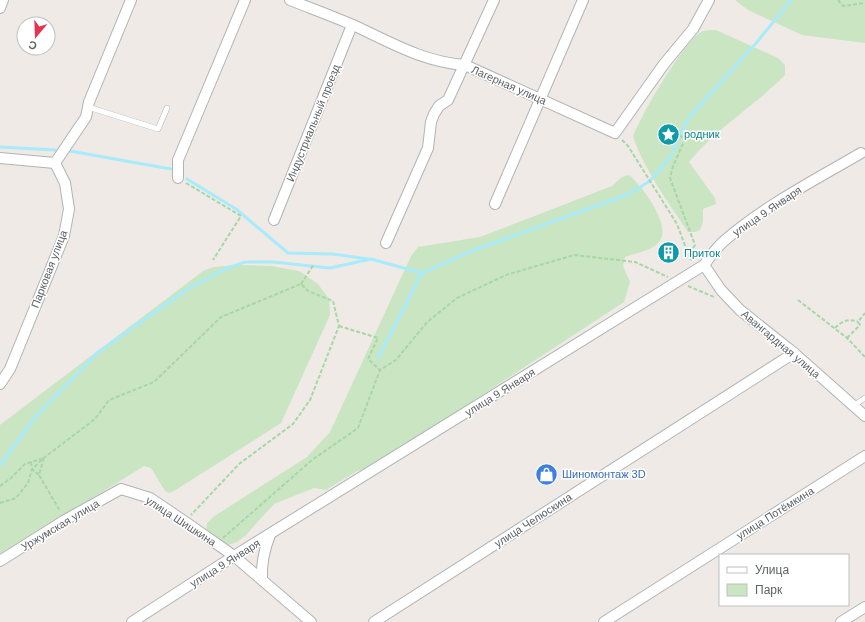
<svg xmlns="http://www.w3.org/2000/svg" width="865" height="622" viewBox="0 0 865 622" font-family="Helvetica,sans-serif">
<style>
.green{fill:#cae5c2}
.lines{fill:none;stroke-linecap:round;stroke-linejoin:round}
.stream{stroke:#a7ebfc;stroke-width:3}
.service-casing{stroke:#b0b4b7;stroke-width:6}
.minor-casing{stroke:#b0b4b7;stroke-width:12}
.path{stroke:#a6d7a7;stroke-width:2;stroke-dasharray:4 2;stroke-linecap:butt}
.service{stroke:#fff;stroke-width:5}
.minor{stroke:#fff;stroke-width:10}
.labels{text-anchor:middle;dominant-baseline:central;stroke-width:3;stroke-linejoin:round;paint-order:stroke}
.street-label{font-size:11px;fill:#5d6265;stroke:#fff}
.culture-label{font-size:11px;fill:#0d838f;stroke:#fff;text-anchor:start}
.shop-label{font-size:11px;fill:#366cbe;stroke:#fff;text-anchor:start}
</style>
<rect width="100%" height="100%" fill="#efeae5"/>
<g class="green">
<path d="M735,0H865V43L802,35L748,10Z"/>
<path d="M716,30L778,58L785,65V75C755,106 716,128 689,162L715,198L716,204L703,209V222L700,230L695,232H688C668,202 645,171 633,137C641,115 683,43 701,32C705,30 712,30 716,30Z"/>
<path d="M629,175C642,185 673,227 659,242C652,251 635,253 625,257L623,266L630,282L624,302L380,462L366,469L357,471L326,490L314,488L274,504L245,536L237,542L228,545L206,532L207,523L213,517L307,457L330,432L411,256L418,247L480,237L612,186L622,177Z"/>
<path d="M237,265L272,266L299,271L318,284L329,299L330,315L281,423L174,491L169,493L165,491L151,468L144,466L0,556V425L203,271L214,267Z"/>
</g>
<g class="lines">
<g class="stream">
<path d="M0,147L55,150"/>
<path d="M70,151L171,169"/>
<path d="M187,179L236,209L288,253L333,254L368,259"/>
<path d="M378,358L422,273"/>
<path d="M0,465L36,416L97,353L189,288L225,269L245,262H273L330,268L371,259L422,273L474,250L627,195L650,181L671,156L687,120L757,42L791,0"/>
</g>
<defs>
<g id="service">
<path d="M88,107L158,129L167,108"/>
<path d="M853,406L865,398"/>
</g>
<g id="minor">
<path d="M290,0C310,8 332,16 353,25C390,42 423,62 465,65L615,133L664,64L693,29L709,0"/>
<path d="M0,8L3,0"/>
<path d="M0,158L55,163"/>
<path d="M178,178V160L245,0"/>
<path d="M495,204L583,0"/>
<path d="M274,220L352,25"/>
<path d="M386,243L428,148L431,122L434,114L439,106L448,100L494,0"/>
<path d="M704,265L721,290L740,310L794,353L865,416"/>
<path d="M0,384L10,369L64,236L69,209L65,183L55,163L86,117L89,102L131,0"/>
<path d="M0,561L65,520L121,489L150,498L184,521L234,556L311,622"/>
<path d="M262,580C261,564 264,550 270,535"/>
<path d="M132,622L234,556L704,265C710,257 716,248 724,241C764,206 815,180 861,153"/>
<path d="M374,622L794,353"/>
<path d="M604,622L865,456"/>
<path d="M841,622L865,607"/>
</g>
</defs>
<use href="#service" class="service-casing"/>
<use href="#minor" class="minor-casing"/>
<g class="path">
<path d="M838,0L843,6L865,3"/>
<path d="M674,132L685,139L673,166L670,178L695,245L689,254"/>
<path d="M622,140L628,146L677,224L690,259L693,260"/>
<path d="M186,183L241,216L213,260"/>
<path d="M301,284L314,264"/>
<path d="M688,286L714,297"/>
<path d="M798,300L847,338L865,357"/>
<path d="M339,326L378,338L368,359L380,370L396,360L427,322L457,298L506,275L574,255L635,262L668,277"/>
<path d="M835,328C842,321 849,318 858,322"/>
<path d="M847,338L860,325L858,322L865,313"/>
<path d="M44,458L39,475L60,511"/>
<path d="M31,462L32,469L39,475"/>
<path d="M0,486L11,478L25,464L44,458"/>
<path d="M0,503L16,498L28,483L32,469L45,457L95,419L109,400L154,382L221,317L301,284L308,291L333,301L339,326L310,400L293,424L239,464L191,515"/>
<path d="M223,538L312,460L358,428L380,370"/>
</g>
<use href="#service" class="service"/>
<use href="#minor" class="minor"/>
</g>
<defs>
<symbol id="sight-disc" viewBox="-11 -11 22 22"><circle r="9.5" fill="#0f9aa8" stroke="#fff"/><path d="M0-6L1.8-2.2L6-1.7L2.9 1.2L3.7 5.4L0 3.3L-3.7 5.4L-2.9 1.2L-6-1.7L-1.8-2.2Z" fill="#fff"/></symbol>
<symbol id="building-disc" viewBox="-11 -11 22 22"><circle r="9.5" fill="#0f9aa8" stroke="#fff"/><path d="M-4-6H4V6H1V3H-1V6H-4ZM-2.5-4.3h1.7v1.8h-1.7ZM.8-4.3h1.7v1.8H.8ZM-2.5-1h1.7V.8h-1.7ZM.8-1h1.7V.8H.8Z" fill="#fff"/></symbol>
<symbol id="shop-disc" viewBox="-11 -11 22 22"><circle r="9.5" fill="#3f7fe0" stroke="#fff"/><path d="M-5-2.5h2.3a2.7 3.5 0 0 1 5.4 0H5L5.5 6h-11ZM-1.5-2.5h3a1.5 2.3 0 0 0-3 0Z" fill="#fff"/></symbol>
</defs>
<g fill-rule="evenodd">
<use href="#sight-disc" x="656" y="122" width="25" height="25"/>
<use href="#building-disc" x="656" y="240" width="25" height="25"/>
<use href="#shop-disc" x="534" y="462" width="25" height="25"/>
</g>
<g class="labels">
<g class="street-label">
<text transform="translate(509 85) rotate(24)">Лагерная улица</text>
<text transform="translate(313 123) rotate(-68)">Индустриальный проезд</text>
<text transform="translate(767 211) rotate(-34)">улица 9 Января</text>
<text transform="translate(49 269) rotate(-69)">Парковая улица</text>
<text transform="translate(781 344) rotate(40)">Авангардная улица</text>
<text transform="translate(500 392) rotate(-32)">улица 9 Января</text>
<text transform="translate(775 513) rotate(-32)">улица Потёмкина</text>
<text transform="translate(533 520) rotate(-33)">улица Челюскина</text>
<text transform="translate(181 521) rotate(33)">улица Шишкина</text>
<text transform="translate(60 525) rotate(-31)">Уржумская улица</text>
<text transform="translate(225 563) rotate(-32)">улица 9 Января</text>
</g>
<g class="culture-label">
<text x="684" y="134">родник</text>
<text x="684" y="253">Приток</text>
</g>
<g class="shop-label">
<text x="562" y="474">Шиномонтаж 3D</text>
</g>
</g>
<rect x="719" y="554" width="130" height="52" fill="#ffffff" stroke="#bec0c1"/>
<rect x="727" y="567" width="20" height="6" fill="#ffffff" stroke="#bec0c1"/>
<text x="755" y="574" font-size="12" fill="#5d6265">Улица</text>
<rect x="727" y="584" width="20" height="12" fill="#cae5c2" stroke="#bec0c1"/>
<text x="755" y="594" font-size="12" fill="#5d6265">Парк</text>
<g transform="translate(36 36) rotate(199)"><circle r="19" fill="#ffffff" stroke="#bec0c1"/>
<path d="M0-3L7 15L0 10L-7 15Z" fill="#e43550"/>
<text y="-6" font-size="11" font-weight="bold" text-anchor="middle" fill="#5d6265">С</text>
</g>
</svg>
